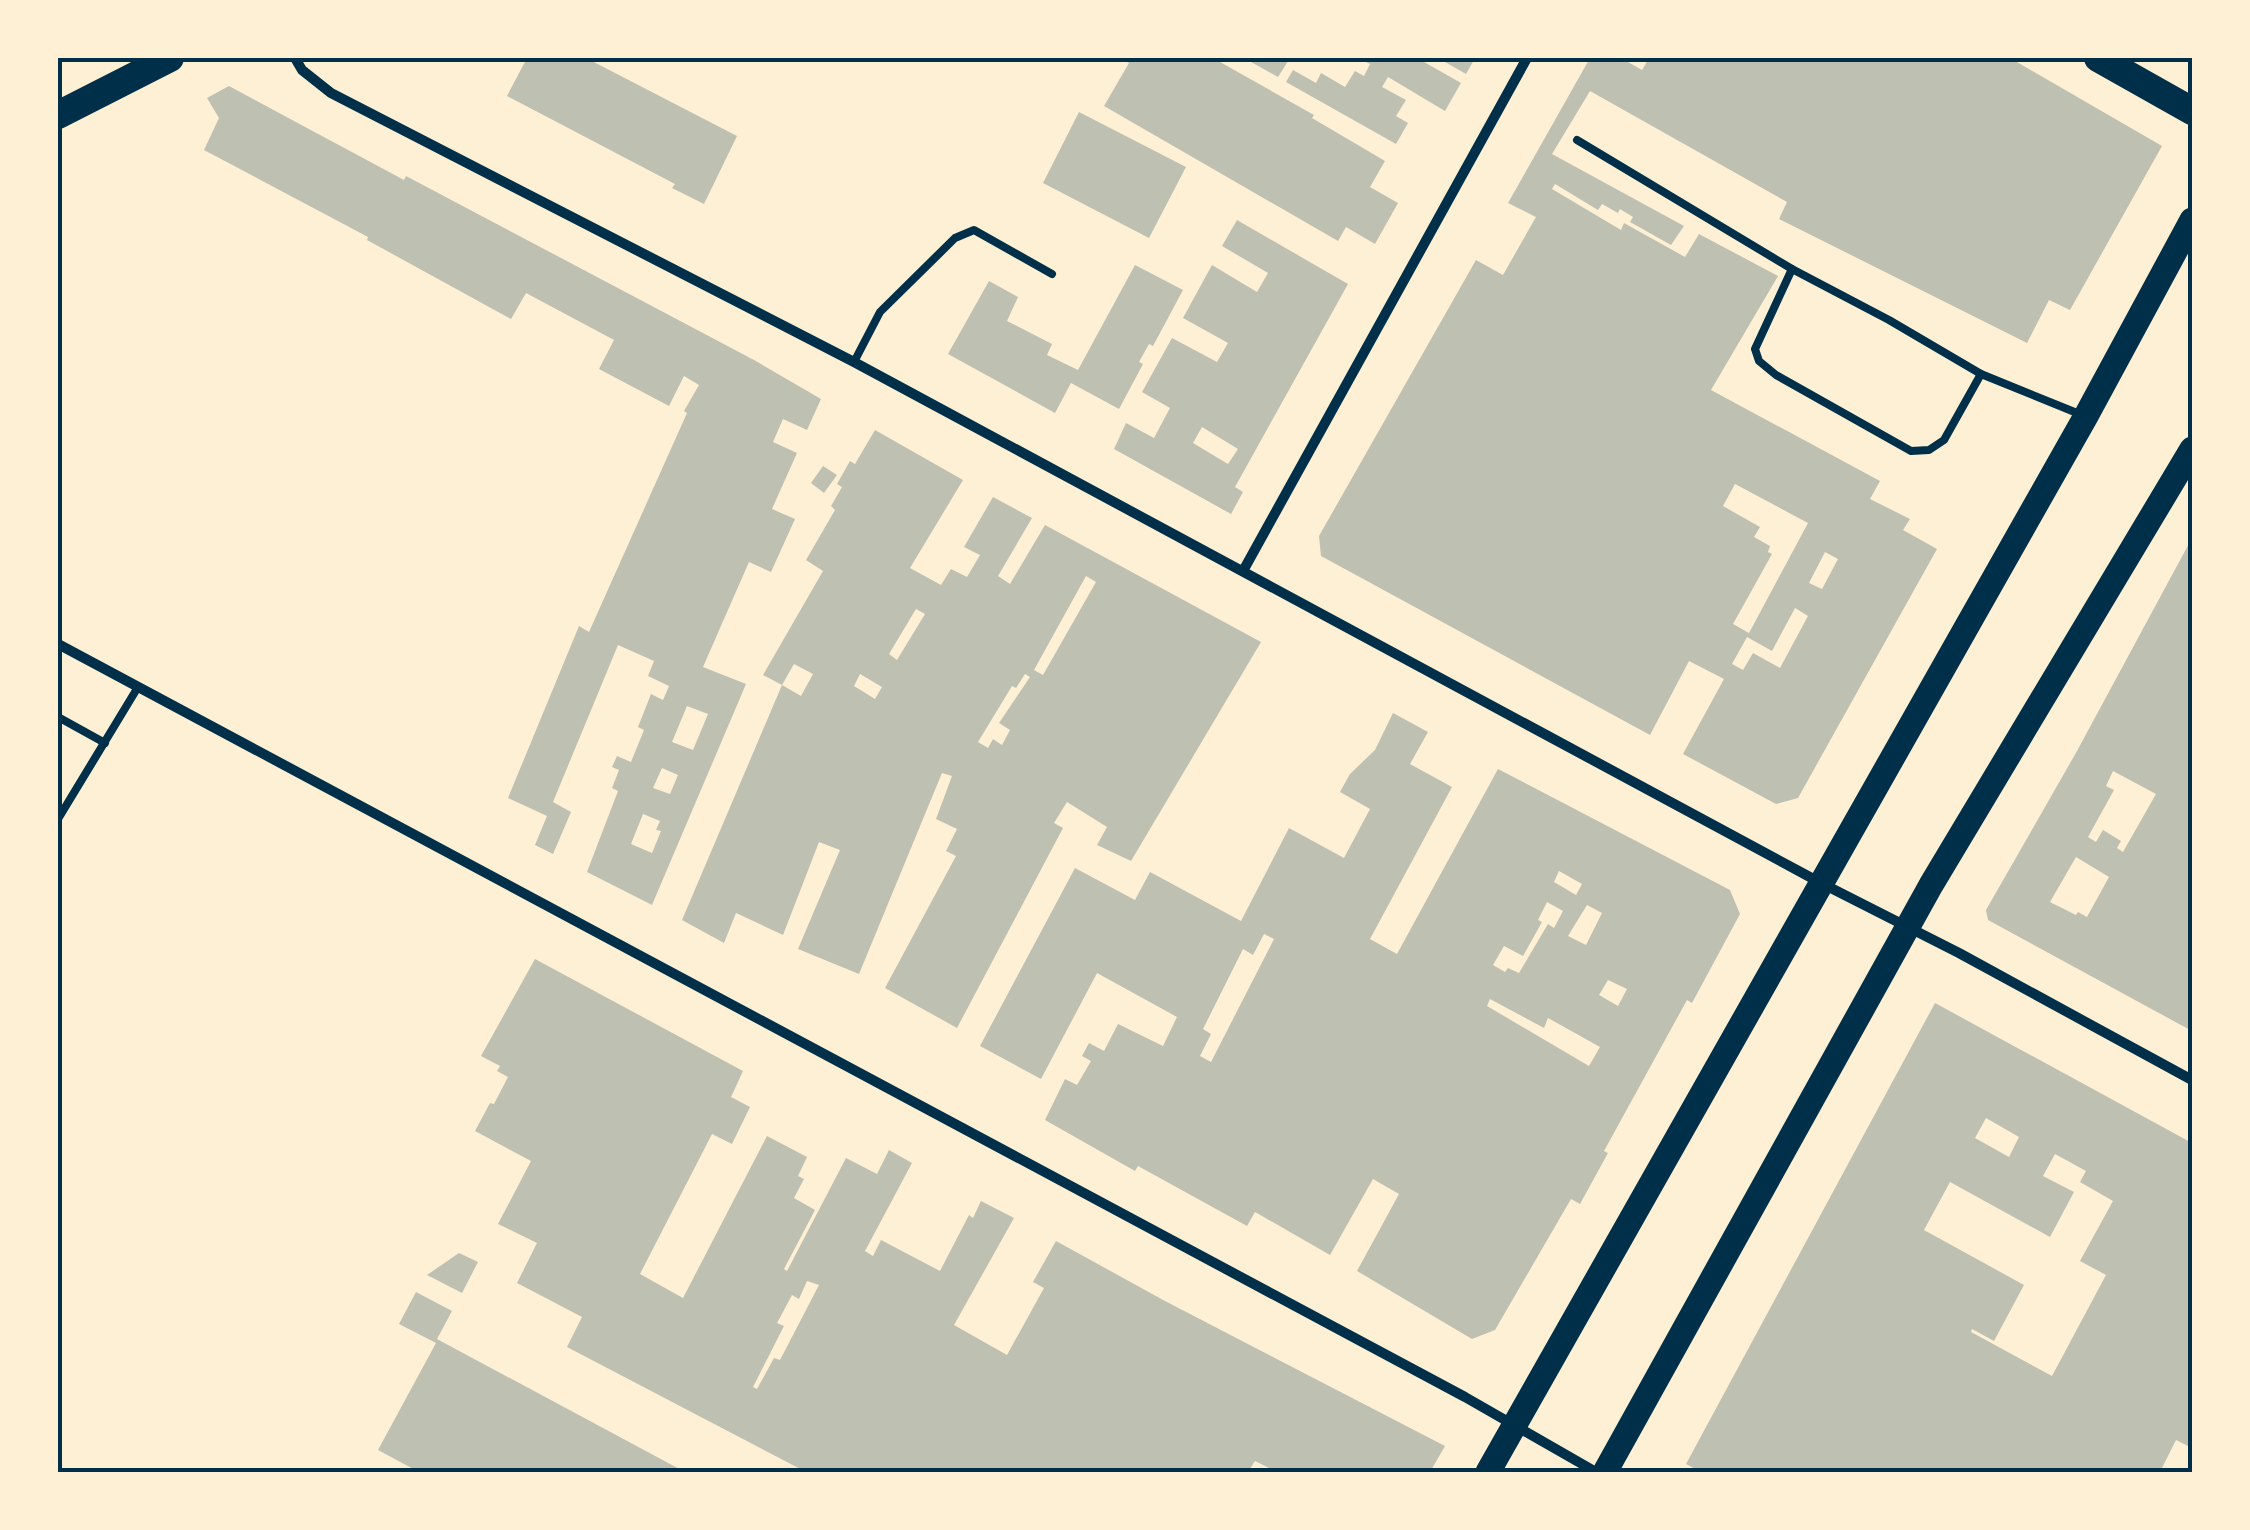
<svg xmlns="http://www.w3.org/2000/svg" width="2250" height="1530" viewBox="0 0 2250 1530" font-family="Arial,sans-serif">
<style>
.building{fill:#bec0b2;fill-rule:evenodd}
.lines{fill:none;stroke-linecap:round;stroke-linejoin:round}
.service{stroke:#003049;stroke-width:8}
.minor{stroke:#003049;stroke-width:10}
.primary{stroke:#003049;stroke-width:25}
.trunk{stroke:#003049;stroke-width:28}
.neatline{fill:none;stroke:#003049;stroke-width:4}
</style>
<rect width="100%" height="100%" fill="#fdf0d5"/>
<g class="building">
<path d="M527,58H586L737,136L704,204L672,188L675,184L507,96Z"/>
<path d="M1119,58H1213L1314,115L1312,118L1385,161L1370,187L1398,203L1375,244L1346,227L1338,241L1104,106L1129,63Z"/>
<path d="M1244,58H1290L1278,77Z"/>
<path d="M1358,58H1417L1461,83L1445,111L1388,77L1382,87L1406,100L1396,116L1408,123L1396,144L1286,82L1293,70L1316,83L1321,73L1345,87L1355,71L1364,76L1370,64Z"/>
<path d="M1438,58H1475L1466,74Z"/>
<path d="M1590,58H1621L1642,70L1649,58H2010L2162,146L2070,310L2049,300L2027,343L1779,219L1787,202L1590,91L1552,154L1684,226L1671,245L1630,222L1633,217L1620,209L1618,213L1602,204L1598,210L1555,184L1552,189L1621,230L1624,223L1685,257L1699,234L1778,276L1711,390L1880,481L1870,499L1910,519L1903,530L1937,549L1798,798L1776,804L1683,754L1724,679L1689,661L1650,735L1321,556L1319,536L1476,260L1503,275L1536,217L1508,203ZM1735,484L1808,523L1749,633L1733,624L1772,554L1768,552L1770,546L1754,537L1760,527L1723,506ZM1825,552L1838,559L1822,589L1809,583ZM1795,608L1808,616L1780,668L1753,653L1743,670L1732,664L1747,637L1772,651Z"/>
<path d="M229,86L404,180L406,176L754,360L821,399L807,430L783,419L773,442L797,453L772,509L795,519L771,572L749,562L703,667L746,684L652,905L587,872L618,791L612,788L619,770L612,767L617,756L631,762L644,730L638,727L651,694L663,700L669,686L648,676L654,661L618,645L553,802L571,812L553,854L535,845L547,816L508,798L579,626L589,632L687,413L684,411L699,385L684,376L669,406L599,369L614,340L526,293L511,319L367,240L368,237L204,150L219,118L207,98ZM687,706L708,714L693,750L672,742ZM662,768L678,775L670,794L653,788ZM643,814L660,821L656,830L661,831L652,853L631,844Z"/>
<path d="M1079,112L1186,167L1149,238L1043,183Z"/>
<path d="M1237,220L1348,284L1235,487L1243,492L1231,514L1114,449L1126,423L1154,438L1170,408L1142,392L1172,338L1217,362L1228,343L1183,318L1212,265L1257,292L1268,273L1222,246ZM1202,427L1238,449L1228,464L1193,443Z"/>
<path d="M1135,265L1183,290L1153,346L1149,344L1139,362L1143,364L1119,409L1071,383L1055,413L948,354L989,281L1018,297L1007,321L1052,344L1047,355L1078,370Z"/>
<path d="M875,430L963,480L910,568L941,585L951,569L967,577L980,555L964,547L993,497L1032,518L998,576L1010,584L1045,525L1261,642L1131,861L1097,845L1107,827L1067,802L1054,823L1063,828L957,1028L885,988L956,856L946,851L957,829L936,819L952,776L942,773L859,974L798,949L840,850L819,842L783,935L736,913L724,943L682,920L782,685L763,675L823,571L806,560L835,510L831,506L842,487L837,484L850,461L855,464ZM1086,576L1096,582L1043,675L1034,670ZM916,609L925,614L897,660L889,654ZM794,664L813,674L801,696L782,685ZM860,674L882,687L875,699L854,686ZM1025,674L1030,677L999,723L1010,730L1002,745L993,739L988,748L978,742L1012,686L1016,688Z"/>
<path d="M823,466L837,475L824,493L811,483Z"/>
<path d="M2192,538V1031L1988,920L1986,910L2077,751ZM2113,771L2156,794L2123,852L2117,848L2121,841L2103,830L2096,842L2088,837L2114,790L2106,786ZM2076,857L2109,877L2087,917L2078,912L2076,915L2050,902Z"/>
<path d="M1393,713L1428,732L1410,764L1452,787L1370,939L1397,954L1498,769L1730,890L1740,914L1692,1003L1687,1000L1604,1151L1608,1153L1580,1204L1571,1199L1495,1330L1472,1339L1357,1271L1399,1194L1373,1179L1330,1255L1255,1212L1247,1226L1138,1166L1135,1171L1045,1120L1065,1079L1077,1085L1091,1061L1082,1056L1089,1043L1104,1051L1118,1024L1163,1046L1177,1017L1097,973L1041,1079L980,1046L1075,868L1135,900L1150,872L1241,921L1289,828L1344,858L1370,809L1340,792L1350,774L1375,750ZM1559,871L1582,884L1576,895L1554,882ZM1547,902L1563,911L1554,928L1548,924L1519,973L1508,968L1505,972L1493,965L1504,946L1523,956L1542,922L1538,920ZM1587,905L1602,913L1586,945L1568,936ZM1264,934L1274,939L1211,1062L1200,1056L1211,1034L1203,1029L1243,949L1253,955ZM1608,980L1627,989L1618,1006L1599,995ZM1490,999L1544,1028L1548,1018L1600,1047L1589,1066L1487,1006Z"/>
<path d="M535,959L743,1071L731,1097L750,1107L732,1144L712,1134L640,1274L683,1298L767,1136L807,1157L798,1176L804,1179L794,1198L815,1210L784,1269L787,1271L846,1158L877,1174L889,1150L912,1163L865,1251L873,1256L881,1240L940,1271L969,1215L973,1218L981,1201L1014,1218L954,1325L1007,1355L1044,1288L1033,1282L1056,1241L1165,1301L1445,1446L1430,1472H1277L1255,1461L1248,1472H806L567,1347L582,1317L517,1283L537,1243L498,1224L531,1161L475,1131L490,1103L494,1104L508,1077L497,1071L500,1066L481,1056ZM807,1281L819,1285L780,1360L774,1358L757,1389L753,1387L784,1326L777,1323L792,1295L799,1299Z"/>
<path d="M1935,1003L2192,1143V1448L2176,1440L2160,1472H1701L1686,1464ZM1986,1118L2019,1137L2009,1157L1975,1138ZM2055,1154L2086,1171L2080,1182L2113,1201L2080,1261L2106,1275L2052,1376L1971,1332L1972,1329L1994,1341L2024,1285L1924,1230L1950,1182L2050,1237L2074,1192L2043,1176Z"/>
<path d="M459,1253L478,1262L462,1293L427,1275Z"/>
<path d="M416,1292L452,1311L437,1339L685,1472H419L378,1450L436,1343L399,1324Z"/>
</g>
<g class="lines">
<g class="service">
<path d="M1577,140L1792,269L1889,320L1981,374L2082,415"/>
<path d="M1792,269L1755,349L1759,361L1776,375L1911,451L1929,450L1944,440L1981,374"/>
<path d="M854,362L880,312L955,238L974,230L1052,274"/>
<path d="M58,717L105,743"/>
<path d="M58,819L138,687"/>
</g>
<g class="minor">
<path d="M295,58L302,70L331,93L854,362L1821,883L1959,953L2192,1080"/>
<path d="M1243,571L1527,58"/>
<path d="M58,644L1465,1397L1596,1472"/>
</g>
<g class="primary">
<path d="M1488,1472L2086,416L2192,220"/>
<path d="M1605,1472L1931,885L2192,449"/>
</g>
<g class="trunk">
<path d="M2098,58L2192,111"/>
<path d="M58,115L170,58"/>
</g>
</g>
<rect width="2250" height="1530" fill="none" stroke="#fdf0d5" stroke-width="120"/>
<rect x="60" y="60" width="2130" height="1410" class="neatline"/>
</svg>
